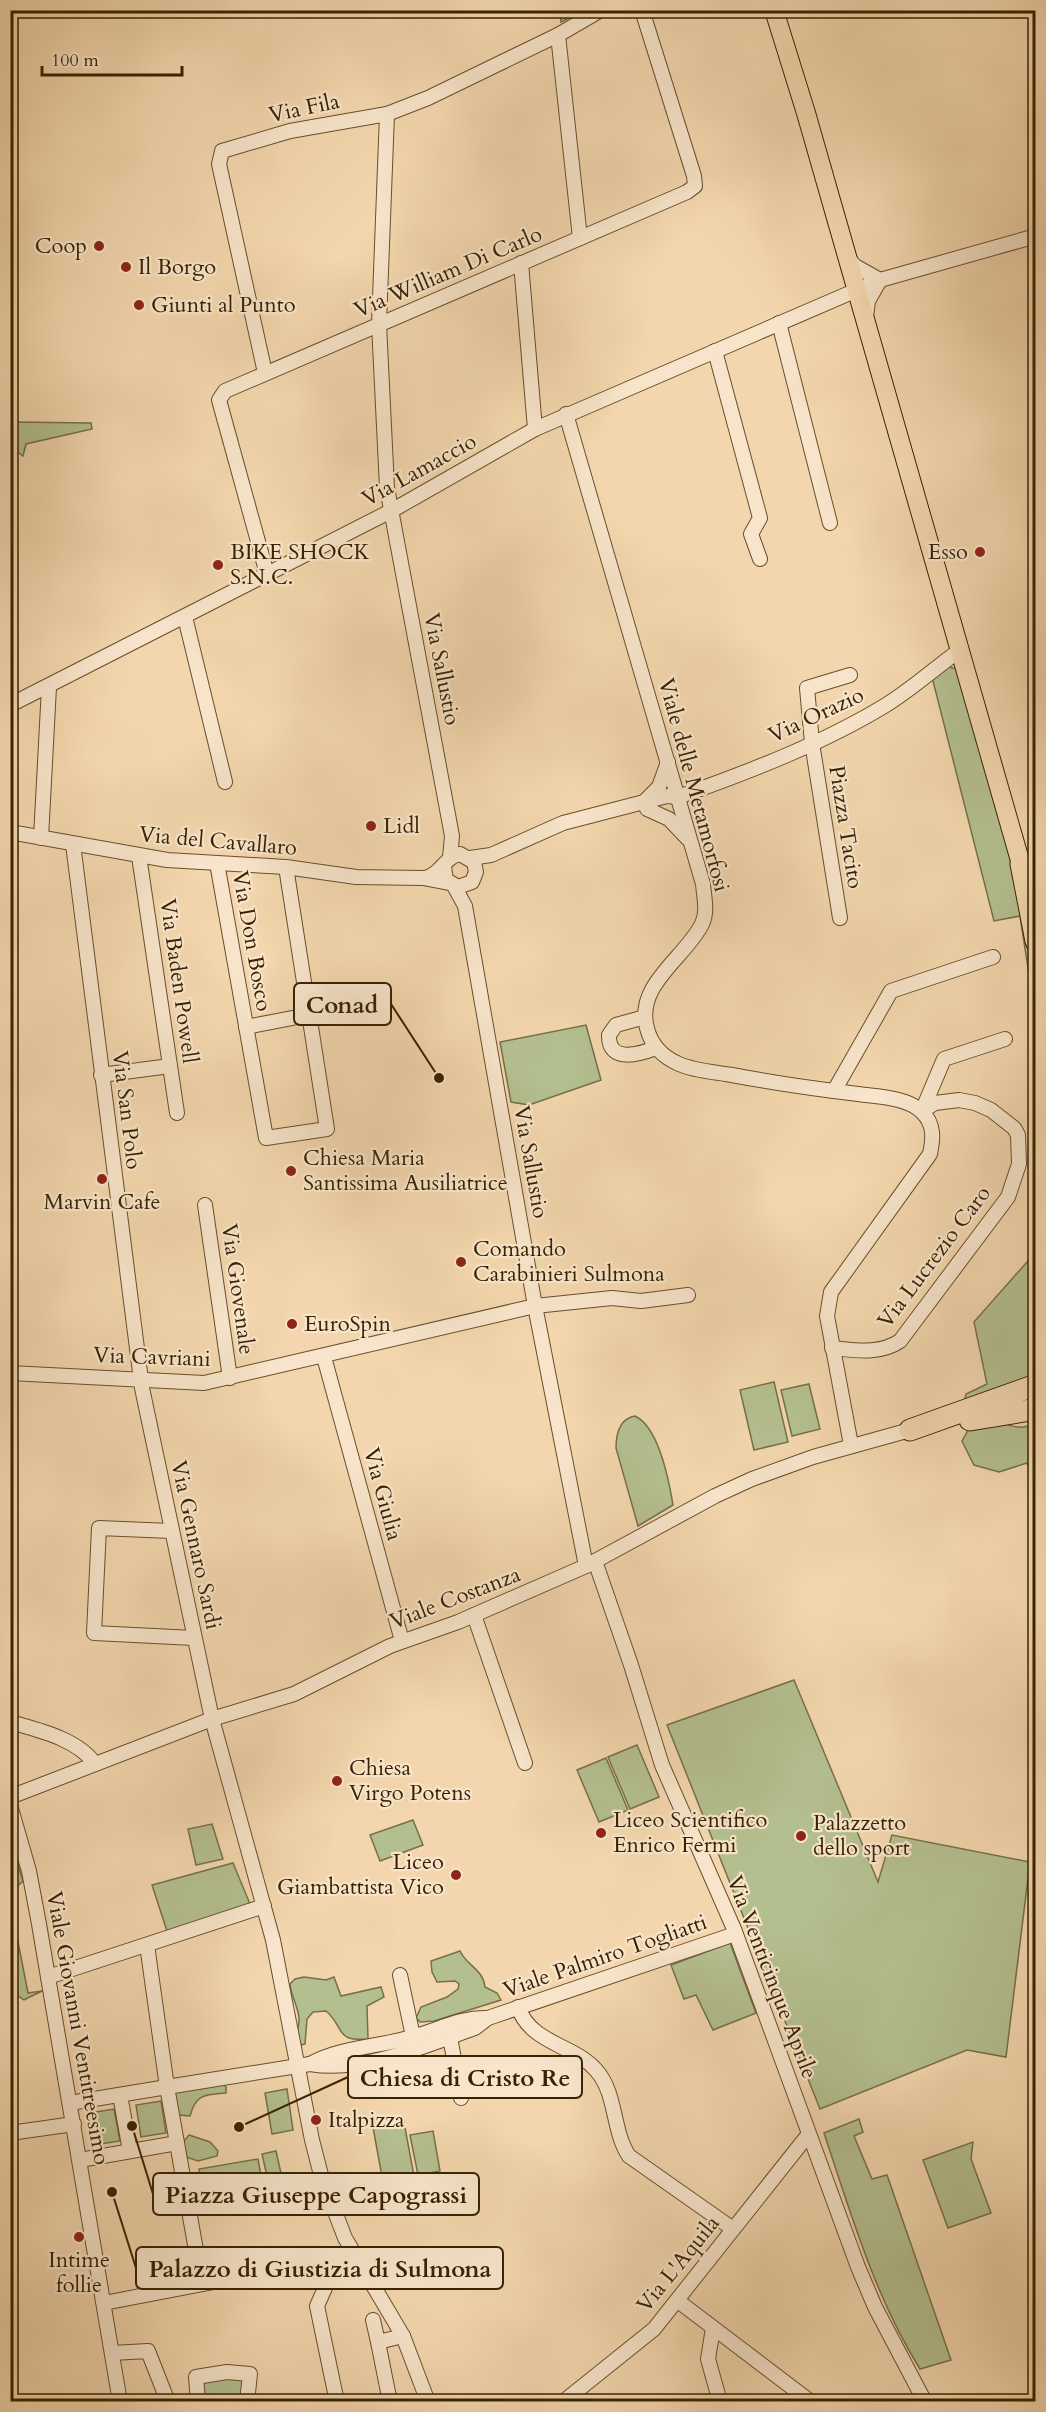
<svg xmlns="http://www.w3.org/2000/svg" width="1046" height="2412" viewBox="0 0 1046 2412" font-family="Cardo,serif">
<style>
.green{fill:#b4bf8f;stroke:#767048;stroke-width:1.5}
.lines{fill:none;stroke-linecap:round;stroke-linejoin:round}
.minor-casing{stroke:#684f2b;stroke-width:16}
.major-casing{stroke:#392200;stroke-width:20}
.highway-casing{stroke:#392200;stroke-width:23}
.minor{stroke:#f7e4ca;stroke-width:14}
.major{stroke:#f3d6ad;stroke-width:18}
.highway{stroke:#f3d6ad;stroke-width:21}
.poi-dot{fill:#8f2418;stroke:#f7e4ca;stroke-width:2}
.labels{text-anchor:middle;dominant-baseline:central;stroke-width:4.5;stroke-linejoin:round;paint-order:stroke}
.street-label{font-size:22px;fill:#392200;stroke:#f7e4ca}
.poi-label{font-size:22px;fill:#392200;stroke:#f7e4ca;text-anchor:start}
.leader{fill:none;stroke:#392200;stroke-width:2}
.callout-dot{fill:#392200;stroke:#f7e4ca;stroke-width:2}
.callout{fill:#f7e4ca;stroke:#392200;stroke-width:2}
.callout-label{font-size:24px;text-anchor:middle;font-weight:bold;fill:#392200}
</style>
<rect width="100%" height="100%" fill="#f3d6ad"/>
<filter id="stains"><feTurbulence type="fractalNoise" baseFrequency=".00333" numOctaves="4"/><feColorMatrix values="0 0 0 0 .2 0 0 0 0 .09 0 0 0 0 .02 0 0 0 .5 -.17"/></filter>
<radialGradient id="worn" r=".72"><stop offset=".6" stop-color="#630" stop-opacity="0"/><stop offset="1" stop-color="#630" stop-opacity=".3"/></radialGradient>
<g class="green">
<path d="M560,10H582V11L561,22Z"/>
<path d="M11,422L91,423L92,429L26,444L23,456L11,447Z"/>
<path d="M946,666L960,670L1035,946V1014L1020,916L994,921L932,677Z"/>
<path d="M586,1025L601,1080L529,1105L511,1102L500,1042Z"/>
<path d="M1035,1253V1380L964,1403L966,1394L987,1384L974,1322Z"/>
<path d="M774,1382L788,1442L754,1450L740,1390Z"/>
<path d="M809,1384L820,1429L792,1436L781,1390Z"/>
<path d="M635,1416C659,1427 669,1481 673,1505L638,1526L616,1448C616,1434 619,1419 635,1416Z"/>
<path d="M1035,1421V1483L1027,1463L999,1472L974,1465L962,1441L970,1427C977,1425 987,1421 994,1422C1010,1423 1021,1434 1035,1421Z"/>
<path d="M794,1680L878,1882L892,1835L1030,1862L1006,2057L967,2050L820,2109L667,1725Z"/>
<path d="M637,1745L659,1797L630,1809L608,1757Z"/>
<path d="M606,1758L628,1810L599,1822L577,1770Z"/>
<path d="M413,1820L423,1845L380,1861L370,1835Z"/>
<path d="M212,1824L223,1859L196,1865L188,1829Z"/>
<path d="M10,1840L23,1881L11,1892H10Z"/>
<path d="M233,1863L250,1904L167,1931L152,1885Z"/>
<path d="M11,1906L28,1993L42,1991L24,2000L11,1991Z"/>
<path d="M730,1943L756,2013L713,2030L696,1995L684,1999L671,1965Z"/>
<path d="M460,1951C467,1966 483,1969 485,1987L497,1993L501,2000L434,2021L420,2022L416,2018L421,2007L447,1997L458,1989L459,1984L455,1981L437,1982L432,1972L431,1961Z"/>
<path d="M304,1977L326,1980L334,1977L341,1996L381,1987L384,1997L367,2006L368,2039C334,2042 345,2027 326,2011L313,2012L307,2019L305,2044L302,2045C292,2036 300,2029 299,2018C298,2006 291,1996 290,1984L295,1979Z"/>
<path d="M221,2083L226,2087V2093C206,2095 196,2093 190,2116L178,2115L174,2093Z"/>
<path d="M287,2089L293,2130L272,2134L265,2093Z"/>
<path d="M161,2101L166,2133L141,2137L136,2105Z"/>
<path d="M114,2109L120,2141L95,2145L89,2113Z"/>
<path d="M403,2117L414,2176L383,2182L372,2122Z"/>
<path d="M859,2119L863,2132L854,2136L872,2179L887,2175L951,2360L920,2369C875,2297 851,2214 824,2133Z"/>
<path d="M433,2131L440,2171L418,2175L410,2135Z"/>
<path d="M189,2135L210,2142L218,2151L217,2156L198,2161L186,2157L183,2142Z"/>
<path d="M973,2142L971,2159L991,2213L948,2228L923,2160Z"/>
<path d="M276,2151L283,2182L269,2185L262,2154Z"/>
<path d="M258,2159L263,2188L204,2199L199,2169Z"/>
<path d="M227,2377L245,2379L243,2401H203L202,2381Z"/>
</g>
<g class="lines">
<defs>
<g id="minor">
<path d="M558,35L580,238"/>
<path d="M387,114L379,324L387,488L452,836L450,858"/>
<path d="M847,257L855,266L880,280"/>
<path d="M521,263L535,429"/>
<path d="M866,317L868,301L880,280"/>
<path d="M779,323L830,523"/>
<path d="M715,351L760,518L751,534L760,559"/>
<path d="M265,373L219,164L222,151L290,131L387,114L428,98L558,35L601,10"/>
<path d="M566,414L703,884C704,897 708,912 702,924C685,958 635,985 647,1028C651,1045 663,1057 679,1064C695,1071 715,1072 732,1075C774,1083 816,1089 858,1094C878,1097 907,1097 922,1112C935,1124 933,1140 930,1154L831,1292L827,1316L851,1445"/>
<path d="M267,574L219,400L225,391L687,192L695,186L694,176L642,10"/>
<path d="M185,617L225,782"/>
<path d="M10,705L391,511L535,429L880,280L1036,236"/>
<path d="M646,800L659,787L668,762"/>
<path d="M647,809L669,819L688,839"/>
<path d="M10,832L167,860L286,867L356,877L423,878L449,883"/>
<path d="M41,838L49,687"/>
<path d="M73,844L142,1388L212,1719L273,1940L312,2140L321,2175L345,2238L403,2336L428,2402"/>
<path d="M139,856L177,1113"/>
<path d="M470,858L491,855L563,823L667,796L678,797C748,772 822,744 886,705C912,689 935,668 960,650"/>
<path d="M217,863L266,1138L327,1129L286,867"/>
<path d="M425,878C443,873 444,857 460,854L474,862L476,872L472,882L458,887L446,880L444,867"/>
<path d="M454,886L465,906L535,1306L586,1566"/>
<path d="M840,918L812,743L807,688L850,675"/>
<path d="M645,1017L616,1025L609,1035C608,1064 640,1054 656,1048"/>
<path d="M246,1027L308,1015"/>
<path d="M101,1075L170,1066"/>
<path d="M834,1091L891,991L993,957"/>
<path d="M922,1111L944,1059L1005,1039"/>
<path d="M205,1205L230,1378"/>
<path d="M832,1348C855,1350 879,1355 900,1341L1008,1197L1019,1164L1018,1135L1014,1128L991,1110L975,1103L959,1100L935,1103L922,1111"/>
<path d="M324,1357L402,1641"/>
<path d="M10,1373L204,1383L535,1306L612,1298L641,1301L688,1295"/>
<path d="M171,1531L99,1528L94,1633L194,1638"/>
<path d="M595,1561L631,1665L662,1765L734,1929L858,2267L875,2307L925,2402"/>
<path d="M474,1615L525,1763"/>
<path d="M10,1722C38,1730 78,1739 95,1764"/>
<path d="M10,1797L212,1719L294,1694L390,1646L458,1622L586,1566L715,1496L752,1479L813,1457L910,1430"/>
<path d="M10,1805L29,1871L39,1924L120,2402"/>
<path d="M147,1945L167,2087L310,2064C364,2073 424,2046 475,2028L488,2018"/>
<path d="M400,1975L415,2046"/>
<path d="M48,1977L264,1906"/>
<path d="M518,2007C531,2044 573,2044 596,2070C617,2093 612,2131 629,2156L733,2229"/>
<path d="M450,2037L461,2098"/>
<path d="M310,2064C340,2047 379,2047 412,2037C438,2030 461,2017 488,2018L735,1934"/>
<path d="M120,2095L130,2151"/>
<path d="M70,2103L167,2087L177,2143L80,2160"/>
<path d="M10,2133L74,2124"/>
<path d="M177,2143L202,2284"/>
<path d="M319,2261L325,2288L317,2306L337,2402"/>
<path d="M678,2301L811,2402"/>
<path d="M104,2303L353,2255"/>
<path d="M373,2320L378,2342"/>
<path d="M713,2328L708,2359L720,2402"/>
<path d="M112,2353L148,2351L168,2402"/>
<path d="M198,2402L196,2377L227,2372L250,2374L247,2402"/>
<path d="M390,2402L378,2342L403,2336"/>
<path d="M563,2402L654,2329L808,2135"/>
</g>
<path id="major" d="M774,10L806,113L1021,864"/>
<g id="highway">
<path d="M1021,864L1036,941"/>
<path d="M970,1420L1036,1409"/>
<path d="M910,1430L1036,1385"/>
</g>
</defs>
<use href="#minor" class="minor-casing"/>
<use href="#major" class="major-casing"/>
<use href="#highway" class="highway-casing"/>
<use href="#minor" class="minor"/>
<use href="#major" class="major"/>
<use href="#highway" class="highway"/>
</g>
<g class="poi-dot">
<circle cx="99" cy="246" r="6"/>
<circle cx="126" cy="267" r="6"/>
<circle cx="139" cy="305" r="6"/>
<circle cx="980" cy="552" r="6"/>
<circle cx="218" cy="565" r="6"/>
<circle cx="371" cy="826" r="6"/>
<circle cx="291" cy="1171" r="6"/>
<circle cx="102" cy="1179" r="6"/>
<circle cx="461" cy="1262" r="6"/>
<circle cx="292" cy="1324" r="6"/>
<circle cx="337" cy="1781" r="6"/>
<circle cx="601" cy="1833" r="6"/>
<circle cx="801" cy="1836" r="6"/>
<circle cx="456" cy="1875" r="6"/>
<circle cx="316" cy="2120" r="6"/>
<circle cx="79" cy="2237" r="6"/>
</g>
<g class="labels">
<g class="street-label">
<text transform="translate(304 108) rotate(-12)">Via Fila</text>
<text transform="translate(448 272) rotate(-23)">Via William Di Carlo</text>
<text transform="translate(419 470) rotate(-29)">Via Lamaccio</text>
<text transform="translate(442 669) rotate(79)">Via Sallustio</text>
<text transform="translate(816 715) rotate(-25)">Via Orazio</text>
<text transform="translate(694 785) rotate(75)">Viale delle Metamorfosi</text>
<text transform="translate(846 827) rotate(81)">Piazza Tacito</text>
<text transform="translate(218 841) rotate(5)">Via del Cavallaro</text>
<text transform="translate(252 941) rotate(80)">Via Don Bosco</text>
<text transform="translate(179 981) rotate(82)">Via Baden Powell</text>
<text transform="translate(127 1110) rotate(83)">Via San Polo</text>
<text transform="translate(531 1162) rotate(80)">Via Sallustio</text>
<text transform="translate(934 1257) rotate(-53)">Via Lucrezio Caro</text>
<text transform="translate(238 1289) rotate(82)">Via Giovenale</text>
<text transform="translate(152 1357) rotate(2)">Via Cavriani</text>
<text transform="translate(383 1494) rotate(75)">Via Giulia</text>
<text transform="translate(196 1545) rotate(78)">Via Gennaro Sardi</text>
<text transform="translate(455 1598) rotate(-21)">Viale Costanza</text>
<text transform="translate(605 1956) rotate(-19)">Viale Palmiro Togliatti</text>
<text transform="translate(772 1977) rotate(69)">Via Venticinque Aprile</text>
<text transform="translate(78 2028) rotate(80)">Viale Giovanni Ventitreesimo</text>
<text transform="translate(678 2264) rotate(-51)">Via L'Aquila</text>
</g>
<g class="poi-label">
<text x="87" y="246" text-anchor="end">Coop</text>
<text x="138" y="267">Il Borgo</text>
<text x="151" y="305">Giunti al Punto</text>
<text x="230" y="552">BIKE SHOCK<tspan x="230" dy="25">S.N.C.</tspan></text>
<text x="968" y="552" text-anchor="end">Esso</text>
<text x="383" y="826">Lidl</text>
<text x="303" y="1158">Chiesa Maria<tspan x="303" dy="25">Santissima Ausiliatrice</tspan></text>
<text x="102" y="1202" text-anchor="middle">Marvin Cafe</text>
<text x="473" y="1249">Comando<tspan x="473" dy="25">Carabinieri Sulmona</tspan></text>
<text x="304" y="1324">EuroSpin</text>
<text x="349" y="1768">Chiesa<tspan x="349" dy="25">Virgo Potens</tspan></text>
<text x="613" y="1820">Liceo Scientifico<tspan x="613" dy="25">Enrico Fermi</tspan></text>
<text x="813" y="1823">Palazzetto<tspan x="813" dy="25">dello sport</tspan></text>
<text x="444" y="1862" text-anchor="end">Liceo<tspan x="444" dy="25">Giambattista Vico</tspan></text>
<text x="328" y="2120">Italpizza</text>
<text x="79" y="2260" text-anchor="middle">Intime<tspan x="79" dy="25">follie</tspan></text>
</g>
</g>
<path class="leader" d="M439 1078L391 1004M239 2127L348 2077M132 2126L153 2194M112 2192L136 2268"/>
<g class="callout-dot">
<circle cx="439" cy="1078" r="6"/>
<circle cx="239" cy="2127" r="6"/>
<circle cx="132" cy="2126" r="6"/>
<circle cx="112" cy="2192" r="6"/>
</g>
<g class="callout">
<rect x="294" y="983" width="97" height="42" rx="6"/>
<rect x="348" y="2056" width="234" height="42" rx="6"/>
<rect x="153" y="2173" width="326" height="42" rx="6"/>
<rect x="136" y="2247" width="367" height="42" rx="6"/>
</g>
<g class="callout-label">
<text x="342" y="1013">Conad</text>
<text x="465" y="2086">Chiesa di Cristo Re</text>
<text x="316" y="2203">Piazza Giuseppe Capograssi</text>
<text x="320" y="2277">Palazzo di Giustizia di Sulmona</text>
</g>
<rect width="1046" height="2412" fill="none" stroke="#f3d6ad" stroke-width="36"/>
<rect x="12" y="12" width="1022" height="2388" fill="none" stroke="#392200" stroke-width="3"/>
<rect x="18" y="18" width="1010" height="2376" fill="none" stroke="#392200" stroke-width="1.5"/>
<path d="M42 66v9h140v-9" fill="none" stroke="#392200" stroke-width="3"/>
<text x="51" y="66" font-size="18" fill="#392200" stroke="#f7e4ca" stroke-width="4.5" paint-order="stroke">100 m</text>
<rect width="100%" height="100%" filter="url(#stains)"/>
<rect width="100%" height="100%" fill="url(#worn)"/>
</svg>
